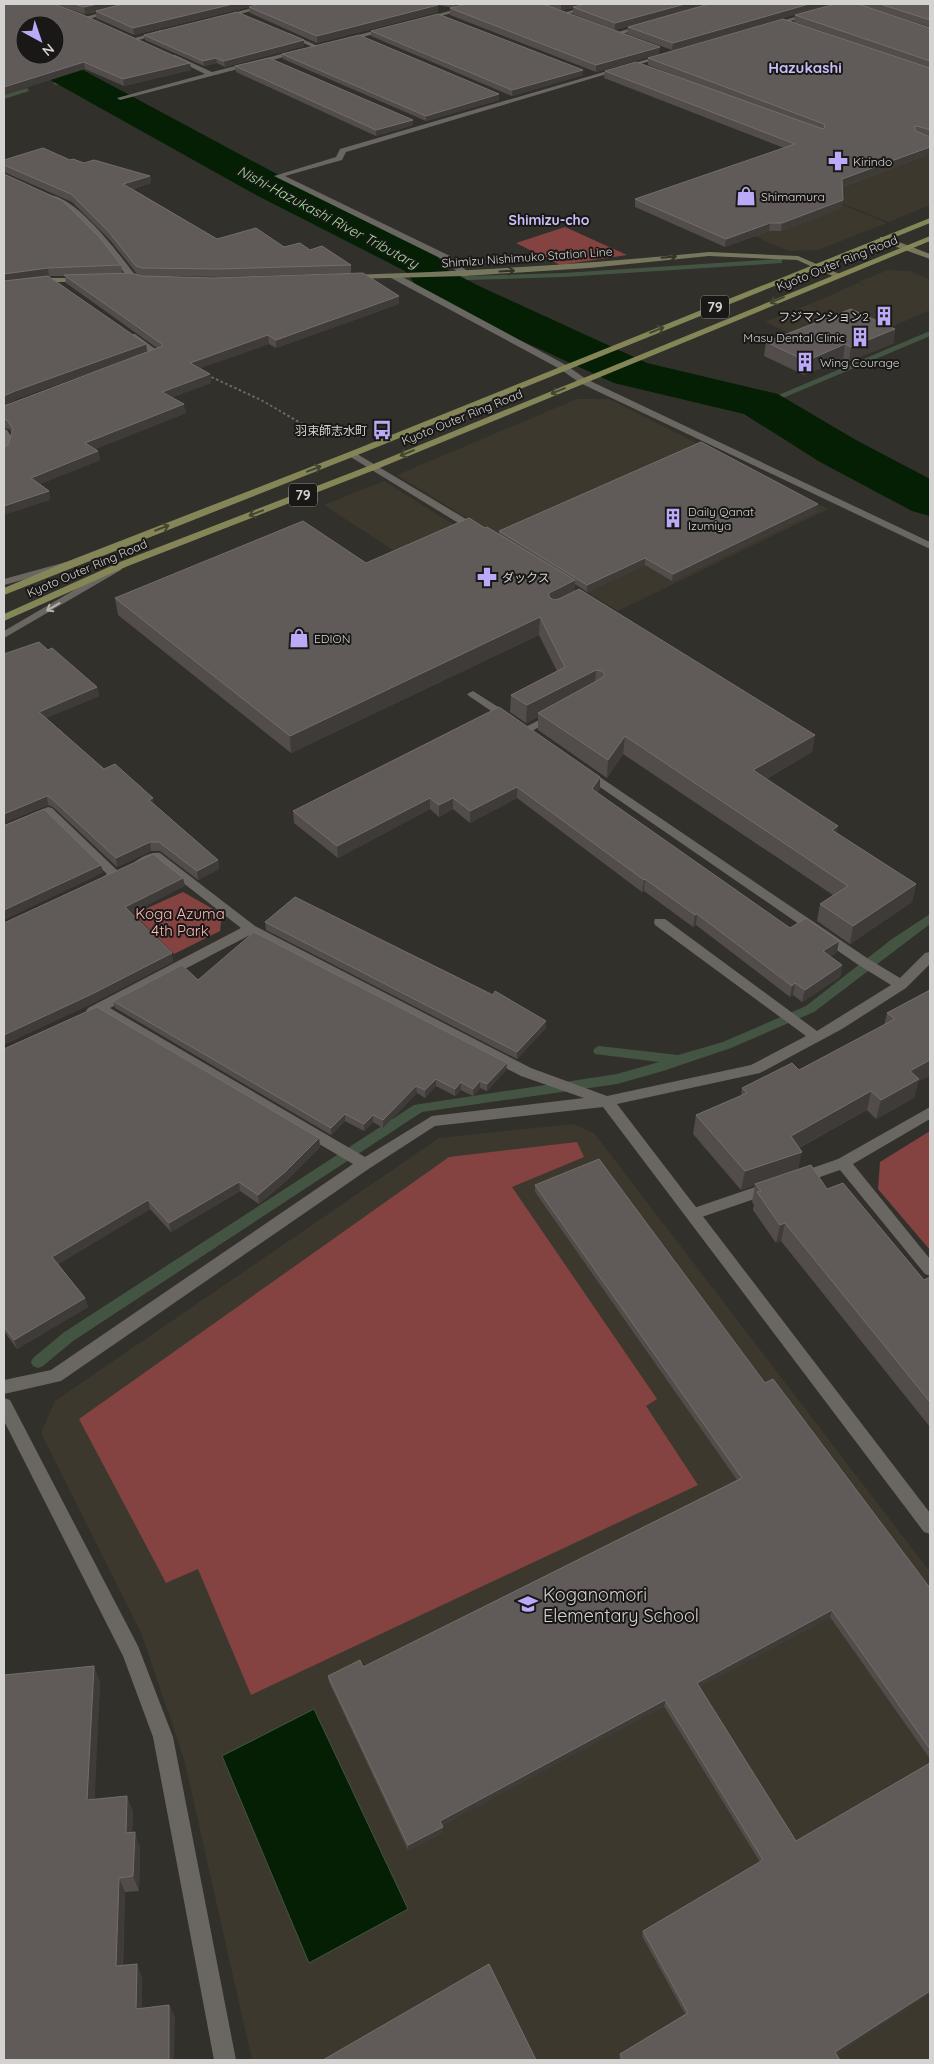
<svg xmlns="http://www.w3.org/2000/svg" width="934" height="2064" viewBox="0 0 934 2064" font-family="Quicksand,'Noto Sans JP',sans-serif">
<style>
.built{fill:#3d382e}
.green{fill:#844341}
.water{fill:#051f05;stroke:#435542}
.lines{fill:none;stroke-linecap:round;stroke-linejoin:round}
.stream{fill:#435542;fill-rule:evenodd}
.river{fill:#051f05;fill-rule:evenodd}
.path{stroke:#6c6a66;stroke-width:2;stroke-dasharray:2.5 2.5;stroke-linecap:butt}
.service{fill:#6a6762;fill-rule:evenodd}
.minor{fill:#6a6762;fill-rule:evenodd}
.secondary{fill:#77775d;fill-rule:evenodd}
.primary{fill:#848658;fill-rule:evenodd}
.wall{fill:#524d4a;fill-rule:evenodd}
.shaded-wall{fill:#3f3b38}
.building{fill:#605b59;stroke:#726e6c;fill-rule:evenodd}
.oneway{stroke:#35342b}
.oneway2{stroke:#444430}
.oneway3{stroke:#b5b3b0}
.labels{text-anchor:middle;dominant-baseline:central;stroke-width:4;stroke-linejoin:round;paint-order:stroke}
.far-poi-label{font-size:12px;fill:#d5d3d1;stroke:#191816;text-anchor:start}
.far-street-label{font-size:12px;fill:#d5d3d1;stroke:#191816}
.far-water-label{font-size:14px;font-style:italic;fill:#9be497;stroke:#191816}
.far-neighbourhood-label{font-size:14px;font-weight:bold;fill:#cabff9;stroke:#191816}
.shield{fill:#191816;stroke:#9d9b99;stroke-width:1}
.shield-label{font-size:14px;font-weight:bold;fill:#d5d3d1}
.far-quarter-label{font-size:15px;font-weight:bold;fill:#cabff9;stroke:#191816}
.park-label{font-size:15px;fill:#febcb7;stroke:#191816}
.near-poi-label{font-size:18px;fill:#d5d3d1;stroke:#191816;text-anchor:start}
</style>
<rect width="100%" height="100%" fill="#32302b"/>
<g class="built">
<path d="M930,103V147L887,132L930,148V205L889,222L755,169L887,223L818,250L789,251L660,196Z"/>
<path d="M888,270L910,271L930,280V310L876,334L811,304L858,283L870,288L858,282Z"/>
<path d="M810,304L895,343L849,362L765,322Z"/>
<path d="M577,399H609L828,509L618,611L397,475Z"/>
<path d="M384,481L569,597L509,626L324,505Z"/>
<path d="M573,1124L594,1133L930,1572V2060H252L184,1759L142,1635L41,1433L55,1401L439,1138Z"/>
</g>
<g class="green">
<path d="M565,227L627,255L560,265L516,243Z"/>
<path d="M183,892L222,914L220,931L174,954L134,914Z"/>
<path d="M930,1131V1250L878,1189L880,1162Z"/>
<path d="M577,1142L584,1157L512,1187L657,1399L646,1406L698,1485L251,1695L198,1569L166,1583L79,1419L449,1157Z"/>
</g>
<path class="water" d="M314,1709L408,1909L309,1963L222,1756Z"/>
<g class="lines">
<g class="stream">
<path d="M71,77L73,80L56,85L53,83Z"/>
<path d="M27,88L29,91L4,99V95Z"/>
<path d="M779,259H782V263L563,277L433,281L429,279L433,277L563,273Z"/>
<path d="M930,331V336L764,406L757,404Z"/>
<path d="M930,914V924L814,1012L731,1048L663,1071L617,1084L422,1112L73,1341L43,1366L38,1368L33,1366L31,1362L33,1358L63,1333L414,1105L617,1074L659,1062L595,1054L593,1051L595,1048L599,1046L678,1055L723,1042L806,1006L892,939Z"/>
</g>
<path class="river" d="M25,46V55H55L286,179L435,253L448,270L477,285L647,363L778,394L856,440L930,479V516L912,511L820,462L744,414L614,383L498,330L418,288L405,271L258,196L18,62L13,55L18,48Z"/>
<path class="path" d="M207,375L261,400L325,437"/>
<g class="service">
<path d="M930,1107V1119L853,1164L930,1259V1276L925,1274L840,1170L800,1184L795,1182L793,1178L795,1174L838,1159Z"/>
<path d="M770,1182L775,1184L777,1188L775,1192L693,1220L688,1218L685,1214L688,1210Z"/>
</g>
<g class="minor">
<path d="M131,4H140L85,20L82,18Z"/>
<path d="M268,4H277L221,19L218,17Z"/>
<path d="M475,4H484L423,21L420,19Z"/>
<path d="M595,4H604L562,16L559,14Z"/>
<path d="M837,4H846L771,27L766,26Z"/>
<path d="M644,24L646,27L615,36L612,34Z"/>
<path d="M388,27L390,30L343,42L340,40Z"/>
<path d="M161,30L163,33L135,41L132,39Z"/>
<path d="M285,33H289L320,47L315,48L285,35Z"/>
<path d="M301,49L304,51L303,52L120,100L117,98L205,74L171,57V55H175L212,72Z"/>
<path d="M662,55L667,56L346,152L342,160L285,176L450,256L468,272V276H462L444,260L274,176L336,157L340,149Z"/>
<path d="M47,195C74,193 120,255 135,275V279H129L103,245L65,207L47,199Z"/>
<path d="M391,274H397L566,365L586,379L930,542V549L580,383L560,369L391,278Z"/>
<path d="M129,334H135L162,354L155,356L129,338Z"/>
<path d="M4,429L7,430L13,439L9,452L4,455Z"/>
<path d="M352,451L481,528L482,530L481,532H473L349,456L347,454Z"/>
<path d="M66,562L70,563V567L4,585V579Z"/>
<path d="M117,565L121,566L122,568L121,570L4,638V631Z"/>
<path d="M473,691L514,717L516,719L514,721H506L469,696L467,694Z"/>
<path d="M554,712L558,713L560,715L558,717L530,732L526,733L520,730Z"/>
<path d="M585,767L867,958L900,978L925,953L930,952V964L906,988L842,1029L760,1073L617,1104L930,1513V1534L924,1532L603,1107L435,1126L370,1168L61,1381L4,1394V1380L51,1370L353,1164L99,1014L93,1016L88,1014L86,1011L88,1008L241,928L155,861L139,868L135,867L133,864C138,858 152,851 160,853L255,926L531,1068L607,1096L751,1065L806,1036L655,925L654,922L655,919H665L817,1031L891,985L857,964L581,774L579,771L581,768ZM250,935L521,1076L584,1098L432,1116L365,1157L110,1008Z"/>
<path d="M48,807L52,808L119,872L121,875C117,882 105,887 98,885L96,882L107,874L46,816L4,834V825Z"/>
<path d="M4,1398L10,1400L138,1646L173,1737L236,2060H214L153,1737L123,1656L4,1421Z"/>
</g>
<g class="secondary">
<path d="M880,237H886L930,254V259L880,241Z"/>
<path d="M709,252L798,256L842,275L835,277L797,260L709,256L589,268L465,276L351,279L347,277L351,275C471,271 590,264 709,252Z"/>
<path d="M52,278H83L87,280L83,282H52L4,288V284Z"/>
</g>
<g class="primary">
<path d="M930,218V223L355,456L4,595V588L66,562L349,452Z"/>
<path d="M930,236V241L377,469L128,566L4,621V614L120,562L371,465Z"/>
</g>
</g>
<g class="wall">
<path d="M4,4L191,70L124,86L85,69Z"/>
<path d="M55,4H831L672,50L627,34L628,27L700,6L615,30L573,14V8L561,10L554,8L659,54L596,72L450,15V8H453L438,5V12L317,43L250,13L249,7L134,35L96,18V12L85,14Z"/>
<path d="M858,4H930V27Z"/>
<path d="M795,15L930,28V68L794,22Z"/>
<path d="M371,31L583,75L512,96L371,36Z"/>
<path d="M144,35L304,46L225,67L217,63L204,66L145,40Z"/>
<path d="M282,54L499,100L426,121L283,59Z"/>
<path d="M648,58L930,68V154L842,187L843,200L841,208L781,231H769L725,247L635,207V199L784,148L604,78L605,71L694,83L648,65Z"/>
<path d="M235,66L413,120V125L376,136L236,72Z"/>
<path d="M4,160H70L150,176L151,183L133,189L217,239L310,250L351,265V273L219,277L169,276L399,296V304L276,348L269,344L200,368L210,374L211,383L172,397L186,413L95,449L98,451L100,460L40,484L49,491L50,500L8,445L12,433L9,429L4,428V406L134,357L16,399L4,406V174L121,265L122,273L137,274L110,240L72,202L4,172ZM48,276H65L66,283L157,348L147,352L146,344Z"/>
<path d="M895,329L893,343L849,361L843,359L804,375L764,356L766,342Z"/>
<path d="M817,511L672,581L645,565L587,592L575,584L574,591L815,735L812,752L766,779L836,833L916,884L912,902L850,944L817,921L820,904L833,895L623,754L607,778L538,730V717L526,723L510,712L511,695L557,671L539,635L291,753L118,615L115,598L366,563L485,528L499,534V531Z"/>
<path d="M48,650L97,687L99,696L46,718L104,769L154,804L218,860L219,869L198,880L160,851H151L117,867L53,807L48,805L4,823Z"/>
<path d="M499,707L600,788L597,793L790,928L837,952L830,957L842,965L840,977L802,1002L793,995L790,997L696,925L693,927L644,891L642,892L517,798L470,823L453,809L439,817L430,809L338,858L294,823L293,811Z"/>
<path d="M265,922L546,1028L517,1059L266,930Z"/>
<path d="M198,980L507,1063L506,1070L487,1091L480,1088L473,1096L461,1090L455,1096L436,1086L425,1098L417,1093L383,1128L373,1122L364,1131L345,1121L331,1135L115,1008L113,1001Z"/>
<path d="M930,990L918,1082L914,1098L876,1119L867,1110L799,1148L798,1169L827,1189L924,1280L930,1277V1427L781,1241L776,1243L753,1210L754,1205L752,1202L755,1185L741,1190L693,1134L696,1115L741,1096L742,1088L799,1070L884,1025L887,1013Z"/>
<path d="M4,1049L319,1138L320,1147L286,1181L259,1204L240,1191L171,1232L150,1209L58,1264L85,1298L88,1307L17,1349L4,1331Z"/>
<path d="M535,1185L765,1383L930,1588V1759L830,1617L699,1687L836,2054L840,2060H619V2059L620,2054L685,2014L642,1936L643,1931L760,1862L664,1706L442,1825L443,1832L408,1850L329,1682L328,1676L363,1667L737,1480L535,1192Z"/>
<path d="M100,1682L94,1799L133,1811L132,1832L140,1847L139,1891L125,1892L123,1965L142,1977V2008L169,2005L175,2018L4,2060Z"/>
</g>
<g class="shaded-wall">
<path d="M98,4H129L85,14L84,7Z"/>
<path d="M233,4H261L134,35L133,28Z"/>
<path d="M455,4H476L455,8Z"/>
<path d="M561,4H598L561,10Z"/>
<path d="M685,4H709L615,30V23Z"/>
<path d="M809,4H831L672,50L673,43Z"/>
<path d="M438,5V12L317,43V36Z"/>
<path d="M304,40V46L225,67L224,61Z"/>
<path d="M660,47L659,54L596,72V65Z"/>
<path d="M216,58L217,63L204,66L203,61Z"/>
<path d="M84,62L85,69L4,95V87Z"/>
<path d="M190,63L191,70L124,86L123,79Z"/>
<path d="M583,70V75L512,96V90Z"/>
<path d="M499,94V100L426,121V116Z"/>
<path d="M413,120V125L376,136V130Z"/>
<path d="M930,147V154L841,187L842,179Z"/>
<path d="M150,176L151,183L125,191L123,184Z"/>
<path d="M843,200L841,208L781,231L782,223Z"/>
<path d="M770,223L769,231L725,247L726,239Z"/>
<path d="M48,268L49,276L4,282V274Z"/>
<path d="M399,296V304L276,348V340Z"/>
<path d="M895,329L893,343L849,361L851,347Z"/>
<path d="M268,335L269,344L191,371L190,363Z"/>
<path d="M146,344L147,352L16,399L4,406V396L15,391Z"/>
<path d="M845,344L843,359L804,375L806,361Z"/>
<path d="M210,374L211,383L163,401L162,392Z"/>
<path d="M184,404L186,413L87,452L85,443Z"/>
<path d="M98,451L100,460L33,487L31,478Z"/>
<path d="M49,491L50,500L4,515V506Z"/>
<path d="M818,504L817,511L672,581L673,574Z"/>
<path d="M645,558V565L587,592V585Z"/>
<path d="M575,580L574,597L548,610L549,593Z"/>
<path d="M540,617L539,635L291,753L290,736Z"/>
<path d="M596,670L595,687L538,713V717L526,723L527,705Z"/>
<path d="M97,687L99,696L41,720L39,712Z"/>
<path d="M815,735L812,752L751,787L753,770Z"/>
<path d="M625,736L623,754L607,778L608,760Z"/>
<path d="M600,777V788L591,801L592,789Z"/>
<path d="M517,787V798L470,823V811Z"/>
<path d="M47,796L48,805L4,823V814Z"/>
<path d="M153,798L154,807L149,800Z"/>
<path d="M430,798V809L338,858L337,846Z"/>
<path d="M453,798V809L439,817V805Z"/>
<path d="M838,826L834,844L832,830Z"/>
<path d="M150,842L151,851L117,867L116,858Z"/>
<path d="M218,860L219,869L198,880L197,871Z"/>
<path d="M101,865L103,873L4,920V910Z"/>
<path d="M183,878L185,886L127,916L125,907Z"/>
<path d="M645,879L644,891L642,892L644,880Z"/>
<path d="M916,884L912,902L850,944L853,926Z"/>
<path d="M697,914L696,925L693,927L695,915Z"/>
<path d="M839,941L837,952L821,963L823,951Z"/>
<path d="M172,953L173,962L94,1003L4,1045V1035Z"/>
<path d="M842,965L840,977L802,1002L805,990Z"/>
<path d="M795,983L793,995L790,997L792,986Z"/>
<path d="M546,1021V1028L517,1059V1052Z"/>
<path d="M930,1060V1076L918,1082L914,1098L876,1119L881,1100L910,1071Z"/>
<path d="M507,1063L506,1070L487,1091V1084Z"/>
<path d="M436,1079V1086L425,1098V1090Z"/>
<path d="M480,1081V1088L473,1096V1089Z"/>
<path d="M461,1082V1090L455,1096V1089Z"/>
<path d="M416,1086L417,1093L383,1128V1120Z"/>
<path d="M871,1091L867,1110L787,1154L791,1136Z"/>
<path d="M345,1114V1121L331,1135V1128Z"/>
<path d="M373,1115V1122L364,1131V1124Z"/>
<path d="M319,1138L320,1147L286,1181L259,1204L258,1195Z"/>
<path d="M802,1152L798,1171L755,1184V1185L741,1190L745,1171Z"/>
<path d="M239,1182L240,1191L171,1232L169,1223Z"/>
<path d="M148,1200L150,1209L54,1266L52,1257Z"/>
<path d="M785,1223L781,1241L776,1243L780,1225Z"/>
<path d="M85,1298L88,1307L17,1349L14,1340Z"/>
<path d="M832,1610L830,1617L696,1689L697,1683Z"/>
<path d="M94,1666L100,1682L94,1815L87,1800Z"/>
<path d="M665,1700L664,1706L440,1827V1821Z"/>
<path d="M127,1796L133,1811L131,1848L126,1833Z"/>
<path d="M443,1827V1832L408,1850V1845Z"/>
<path d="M135,1832L140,1847L139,1891L133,1876Z"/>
<path d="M119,1878L125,1892L122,1979L116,1966Z"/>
<path d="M137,1964L142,1977V2021L136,2009Z"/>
<path d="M930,1991V1994L833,2057L835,2052Z"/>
<path d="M169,2005L175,2018L174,2060H169Z"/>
</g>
<g class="building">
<path d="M4,4H54L81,14L190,63L123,79L84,62L4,87ZM25,25H55V55H25Z"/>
<path d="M74,4H98L84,7Z"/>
<path d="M123,4H233L133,28L96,11Z"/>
<path d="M259,4H436L438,5L317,36L249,7Z"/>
<path d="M467,4H543L660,47L596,65L450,8Z"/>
<path d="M587,4H685L615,23L573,7Z"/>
<path d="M709,4H809L673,43L628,27Z"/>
<path d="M835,4H858L930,28V61L795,15Z"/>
<path d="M880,4H930V20Z"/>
<path d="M237,12L304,40L224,61L216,58L203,61L144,35Z"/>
<path d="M438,14L583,70L512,90L371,31Z"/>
<path d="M783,19L930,68V130L917,126L914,127L916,131L930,137V147L842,179L843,200L782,223H770L726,239L635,199L795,144L605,71L636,62L823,129L825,127L824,124L648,58Z"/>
<path d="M359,35L499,94L426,116L282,54Z"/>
<path d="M269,58L413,120L376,130L235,66Z"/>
<path d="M43,148L70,160L73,159L84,163L94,160L150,176L123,184L217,239L256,228L284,247L300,243L310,250L322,246L351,265L219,269L142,268L136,266L109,232L71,194L4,165V160Z"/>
<path d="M4,174L63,201L100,238L121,265L48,268L4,274Z"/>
<path d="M131,273L142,276L213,278L363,273L399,296L276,340L268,335L190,363L210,374L162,392L184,404L85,443L98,451L31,478L49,491L4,506V447L8,445L13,429L7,420L4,419V406L163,346L162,344L64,275Z"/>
<path d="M48,276L146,344L15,391L4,396V281Z"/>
<path d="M851,309L895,329L851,347L845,344L806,361L766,342Z"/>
<path d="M701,442L818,504L673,574L645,558L587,585L499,531Z"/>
<path d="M469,518L485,528L487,527L575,580L549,593V597L554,600L559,599L579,589L815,735L753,770L838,826L832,830L916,884L853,926L820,904L848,886L625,736L608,760L538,713L602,678L605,675L602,671L596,670L527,705L511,695L565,667L540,617L290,736L115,598L303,521L366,563Z"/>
<path d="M39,642L48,650L52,648L97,687L39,712L104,769L115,764L153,798L149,800L218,860L197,871L159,842H150L116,858L51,798L47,796L4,814V654Z"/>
<path d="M499,707L600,777L592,789L790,928L806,918L839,941L823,951L842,965L805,990L795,983L792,986L697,914L695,915L645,879L644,880L517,787L470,811L453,798L439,805L430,798L337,846L293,811Z"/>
<path d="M44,809L101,865L4,910V826Z"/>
<path d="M153,854L183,878L125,907L172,953L92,994L4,1035V923Z"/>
<path d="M295,897L493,995L495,991L546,1021L517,1052L265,922Z"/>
<path d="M254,932L507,1063L487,1084L480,1081L473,1089L461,1082L455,1089L436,1079L425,1090L416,1086L383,1120L373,1115L364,1124L345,1114L331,1128L113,1001L182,965L198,980Z"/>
<path d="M930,990V1060L910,1071L919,1079L881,1100L871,1091L791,1136L802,1152L745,1171L696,1115L747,1093L742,1088L792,1063L799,1070L895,1019L887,1013Z"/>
<path d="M97,1007L319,1138L285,1172L258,1195L239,1182L169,1223L148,1200L52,1257L85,1298L14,1340L4,1326V1049Z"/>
<path d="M599,1159L765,1383L773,1379L930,1588V1749L832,1610L697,1683L796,1841L930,1763V1991L835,2052L840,2060H623L620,2054L688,2013L643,1931L763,1860L665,1700L440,1821L443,1827L408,1845L328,1676L360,1660L363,1667L742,1478L535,1185Z"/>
<path d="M811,1165L827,1189L843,1183L924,1280L930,1277V1402L785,1223L780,1225L757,1192L761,1191L755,1184Z"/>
<path d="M94,1666L87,1800L127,1796L126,1833L135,1832L133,1876L119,1878L116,1966L137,1964L136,2009L169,2005V2060H4V1675Z"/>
<path d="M489,1964L536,2060H323Z"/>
</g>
<defs><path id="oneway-shaft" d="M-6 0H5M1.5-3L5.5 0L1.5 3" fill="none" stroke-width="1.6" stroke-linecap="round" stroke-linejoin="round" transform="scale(1.25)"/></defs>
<g class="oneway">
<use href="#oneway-shaft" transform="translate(669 257) rotate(-5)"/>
<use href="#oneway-shaft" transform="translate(507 271) rotate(-3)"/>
</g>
<g class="oneway2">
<use href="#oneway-shaft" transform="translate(777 300) rotate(157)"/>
<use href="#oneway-shaft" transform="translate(657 330) rotate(-22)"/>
<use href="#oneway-shaft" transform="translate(558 391) rotate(158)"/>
<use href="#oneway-shaft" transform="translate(407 453) rotate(158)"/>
<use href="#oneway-shaft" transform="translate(314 469) rotate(-21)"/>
<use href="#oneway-shaft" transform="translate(256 513) rotate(159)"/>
<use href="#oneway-shaft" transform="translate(162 528) rotate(-21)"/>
</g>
<use class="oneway3" href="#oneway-shaft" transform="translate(53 607) rotate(149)"/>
<defs>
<symbol id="pharmacy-bare" viewBox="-9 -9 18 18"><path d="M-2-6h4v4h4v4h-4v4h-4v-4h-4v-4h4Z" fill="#baaaf7" stroke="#191816" stroke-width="2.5" paint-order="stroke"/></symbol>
<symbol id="shop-bare" viewBox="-9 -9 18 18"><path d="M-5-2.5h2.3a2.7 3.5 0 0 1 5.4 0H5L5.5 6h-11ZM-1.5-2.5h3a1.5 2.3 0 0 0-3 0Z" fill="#baaaf7" stroke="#191816" stroke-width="2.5" paint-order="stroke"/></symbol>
<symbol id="building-bare" viewBox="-9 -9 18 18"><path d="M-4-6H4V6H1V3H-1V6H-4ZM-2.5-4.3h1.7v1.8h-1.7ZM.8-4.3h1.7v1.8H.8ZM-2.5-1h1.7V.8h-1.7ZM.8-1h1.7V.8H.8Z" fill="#baaaf7" stroke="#191816" stroke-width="2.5" paint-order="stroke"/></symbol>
<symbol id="bus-bare" viewBox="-9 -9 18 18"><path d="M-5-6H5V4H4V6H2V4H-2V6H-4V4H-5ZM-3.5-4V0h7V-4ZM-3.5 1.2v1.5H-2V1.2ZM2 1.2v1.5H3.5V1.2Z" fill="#baaaf7" stroke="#191816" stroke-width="2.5" paint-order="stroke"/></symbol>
<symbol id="school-bare" viewBox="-9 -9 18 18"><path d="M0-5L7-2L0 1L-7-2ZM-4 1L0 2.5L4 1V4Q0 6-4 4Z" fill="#baaaf7" stroke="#191816" stroke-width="2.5" paint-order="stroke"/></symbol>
</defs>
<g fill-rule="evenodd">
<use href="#pharmacy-bare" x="824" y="147" width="28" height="28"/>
<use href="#shop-bare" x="732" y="182" width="28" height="28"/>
<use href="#building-bare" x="870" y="302" width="28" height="28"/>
<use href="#building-bare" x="846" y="323" width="28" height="28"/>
<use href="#building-bare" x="791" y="348" width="28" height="28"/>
<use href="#bus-bare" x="368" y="416" width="28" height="28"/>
<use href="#building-bare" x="659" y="504" width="28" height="28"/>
<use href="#pharmacy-bare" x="473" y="563" width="28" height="28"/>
<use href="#shop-bare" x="285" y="624" width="28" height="28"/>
<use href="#school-bare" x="514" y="1590" width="28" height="28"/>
</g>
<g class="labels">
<g class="far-poi-label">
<text x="853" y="161">Kirindo</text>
<text x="761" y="196">Shimamura</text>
<text x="869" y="316" text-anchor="end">フジマンション2</text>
<text x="845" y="337" text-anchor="end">Masu Dental Clinic</text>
<text x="820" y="362">Wing Courage</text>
<text x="367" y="430" text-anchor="end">羽束師志水町</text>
<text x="688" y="511">Daily Qanat<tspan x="688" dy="14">Izumiya</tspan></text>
<text x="502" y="577">ダックス</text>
<text x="314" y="638">EDION</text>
</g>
<g class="far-street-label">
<text transform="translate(527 257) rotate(-4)">Shimizu Nishimuko Station Line</text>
<text transform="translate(837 263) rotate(-22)">Kyoto Outer Ring Road</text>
<text transform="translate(462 417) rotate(-22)">Kyoto Outer Ring Road</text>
<text transform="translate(87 568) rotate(-23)">Kyoto Outer Ring Road</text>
</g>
<g class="far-water-label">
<text transform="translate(328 217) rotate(28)">Nishi-Hazukashi River Tributary</text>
</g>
<g class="far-neighbourhood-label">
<text x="549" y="220">Shimizu-cho</text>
</g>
<g class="shield">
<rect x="701" y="295.5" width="28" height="23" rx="4"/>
<rect x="289" y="483.5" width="28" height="23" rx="4"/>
</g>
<g class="shield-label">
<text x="715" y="307">79</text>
<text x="303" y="495">79</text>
</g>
<g class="far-quarter-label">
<text x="805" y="67">Hazukashi</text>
</g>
<g class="park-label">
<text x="180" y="913">Koga Azuma<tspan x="180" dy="17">4th Park</tspan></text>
</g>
<g class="near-poi-label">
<text x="543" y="1594">Koganomori<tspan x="543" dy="21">Elementary School</tspan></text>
</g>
</g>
<rect width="934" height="2064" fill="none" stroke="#d5d3d1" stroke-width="10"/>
<g transform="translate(40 40) rotate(140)"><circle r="24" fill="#191816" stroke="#646361"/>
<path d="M0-4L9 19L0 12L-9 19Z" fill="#baaaf7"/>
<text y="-8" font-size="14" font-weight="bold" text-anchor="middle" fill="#d5d3d1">N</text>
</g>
</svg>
